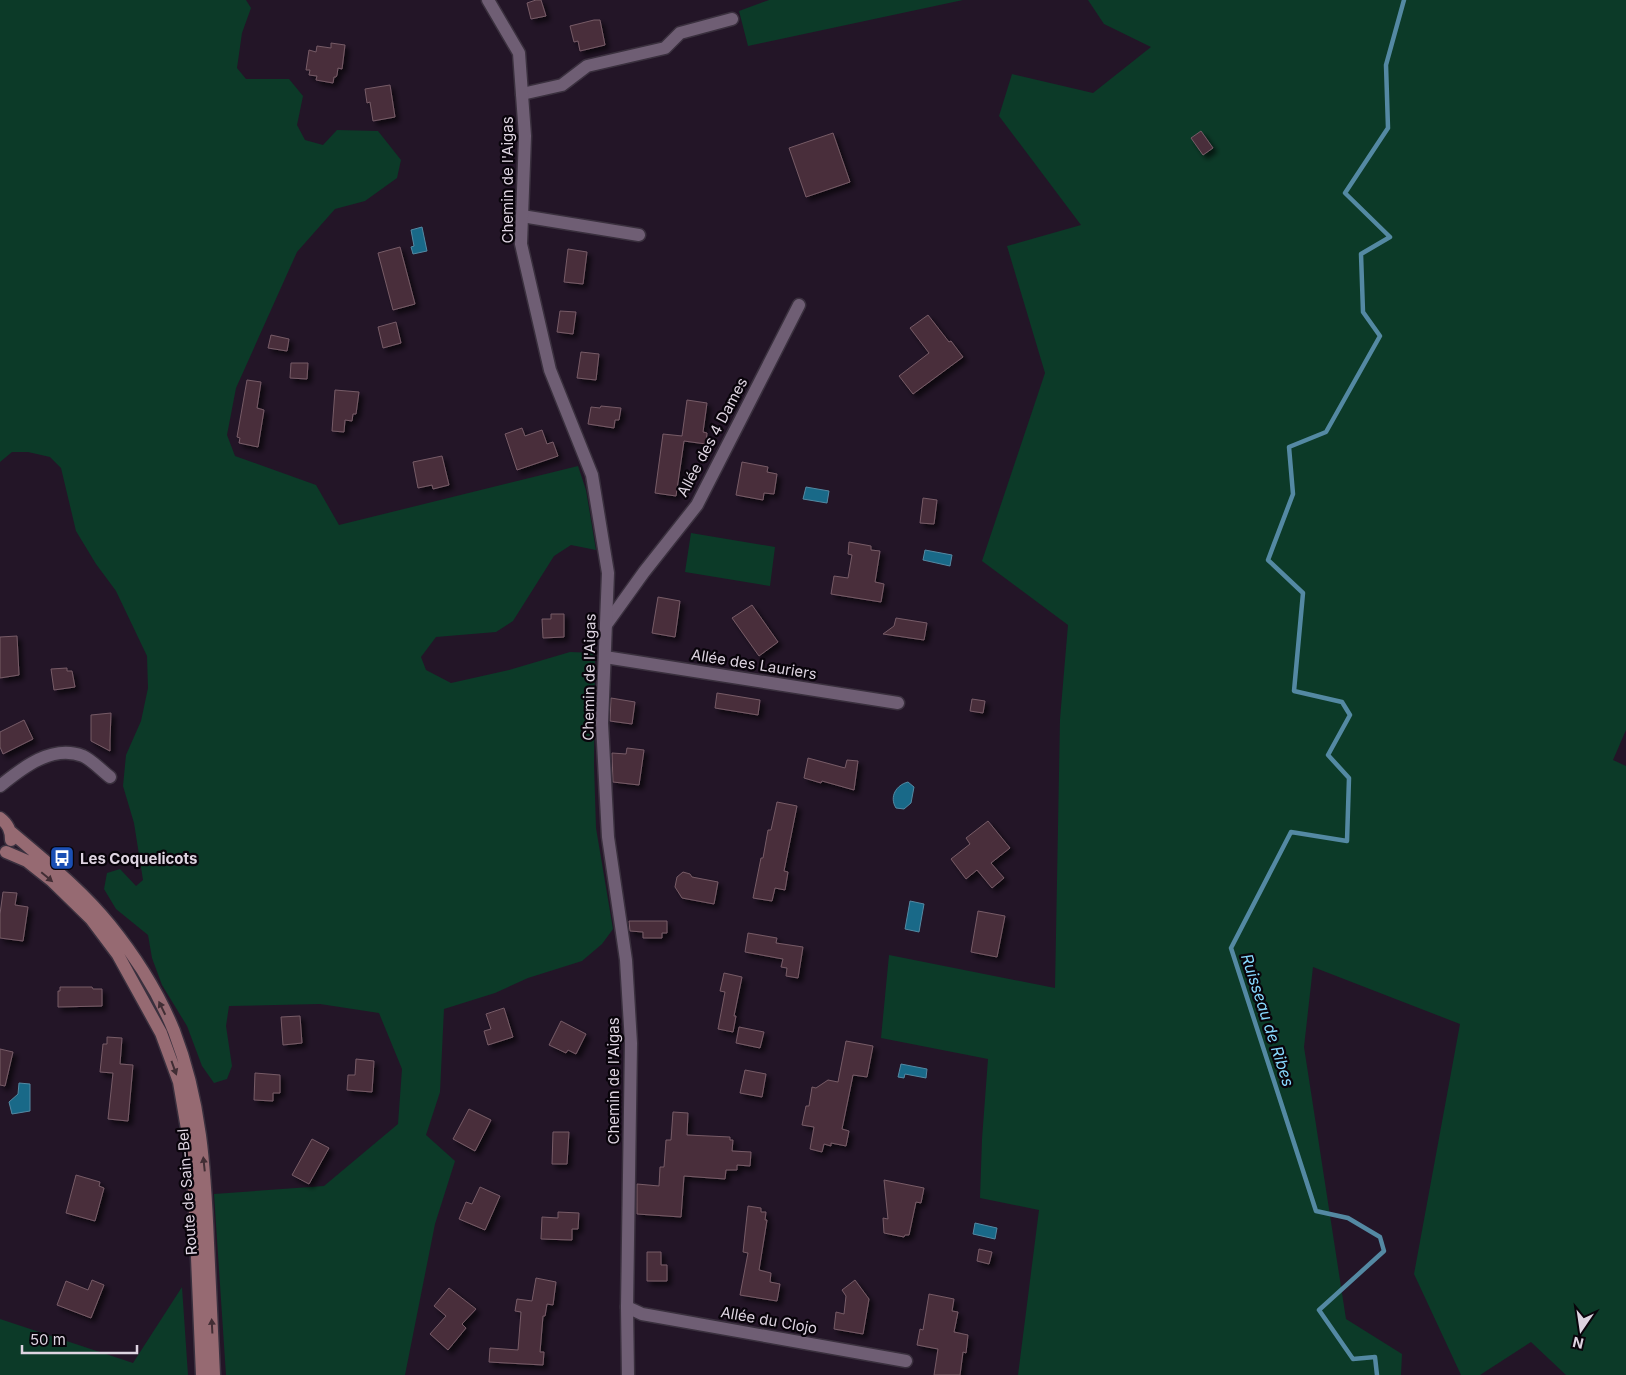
<svg xmlns="http://www.w3.org/2000/svg" width="1626" height="1375" font-family="Inter,sans-serif">
  <style>
    .green { fill: #0c3a28 }
    .water { fill: #196988; stroke: #5489a3 }
    .lines { fill: none; stroke-linecap: round; stroke-linejoin: round }
    .stream { stroke: #5489a3; stroke-width: 4.5 }
    .building { fill: #482f3a; stroke: #775b67; filter: url(#shadow) }
    .minor-casing { stroke: #3a303e; stroke-width: 15 }
    .tertiary-casing { stroke: #3a303e; stroke-width: 15 }
    .secondary-casing { stroke: #3a303e; stroke-width: 15 }
    .minor { stroke: #6f5e74; stroke-width: 12 }
    .tertiary { stroke: #6f5e74; stroke-width: 12 }
    .secondary { stroke: #966a72; stroke-width: 12 }
    .oneway { fill: #412d34 }
    .labels { text-anchor: middle; dominant-baseline: central; stroke-width: 4.5; stroke-linejoin: round; paint-order: stroke }
    .street-label { font-size: 15px; fill: #ded4e1; stroke: #09040b }
    .poi-label { font-size: 15px; font-weight: bold; fill: #ded4e1; stroke: #09040b; text-anchor: start }
    .water-label { font-size: 16px; font-style: italic; fill: #87d8fd; stroke: #09040b }
  </style>
  <defs>
    <filter id="shadow"><feDropShadow dx="4" dy="4" stdDeviation="2.5" flood-color="#0009"/></filter>
  </defs>
  <rect width="100%" height="100%" fill="#231527"/>
  <!-- green -->
  <path class="green" d="M 0,0 L 246,0 L 251,8 L 242,33 L 237,68 L 246,79 L 289,79 L 303,96 L 297,125 L 305,140 L 323,145 L 337,130 L 378,131 L 401,160 L 397,178 L 365,201 L 335,209 L 297,252 L 236,388 L 227,435 L 235,456 L 316,485 L 339,525 L 578,466 L 586,490 L 596,550 L 571,545 L 554,556 L 513,621 L 496,632 L 436,637 L 421,657 L 426,670 L 451,683 L 509,670 L 570,652 L 595,653 L 594,765 L 596,828 L 613,929 L 602,944 L 582,961 L 528,978 L 495,993 L 444,1009 L 440,1092 L 426,1135 L 455,1161 L 435,1224 L 405,1375 L 226,1375 L 214,1194 L 324,1186 L 398,1124 L 402,1069 L 379,1013 L 320,1004 L 229,1006 L 226,1026 L 232,1066 L 227,1079 L 214,1083 L 202,1066 L 187,1026 L 162,985 L 152,958 L 148,935 L 116,909 L 104,889 L 107,873 L 120,869 L 136,886 L 143,880 L 134,823 L 123,786 L 126,755 L 141,721 L 148,688 L 147,656 L 116,591 L 96,564 L 76,531 L 61,468 L 50,457 L 28,452 L 12,452 L 0,462 Z
    M 769,0 L 963,0 L 748,46 L 739,11 Z
    M 1088,0 L 1626,0 L 1626,730 L 1613,760 L 1626,766 L 1626,1375 L 1566,1375 L 1531,1342 L 1480,1375 L 1461,1375 L 1414,1274 L 1460,1024 L 1313,967 L 1304,1047 L 1346,1319 L 1402,1354 L 1401,1375 L 1018,1375 L 1039,1210 L 980,1198 L 982,1139 L 988,1059 L 881,1038 L 889,955 L 1055,988 L 1060,719 L 1068,625 L 982,561 L 1045,373 L 1007,246 L 1081,225 L 999,116 L 1012,74 L 1093,93 L 1151,47 L 1104,24 Z
    M 691,533 L 775,547 L 770,586 L 685,572 Z
    M 182,1287 L 188,1375 L 0,1375 L 0,1319 L 133,1363 Z"/>
  <!-- water -->
  <path class="water" d="M 422,227 L 427,251 L 413,254 L 411,247 L 414,246 L 411,230 Z
    M 806,487 L 829,491 L 827,503 L 803,499 Z
    M 925,550 L 952,555 L 950,566 L 923,560 Z
    M 908,782 L 914,787 L 911,803 L 904,809 L 896,808 C 889,797 896,785 908,782 Z
    M 910,901 L 924,904 L 919,932 L 905,929 Z
    M 901,1064 L 927,1069 L 926,1078 L 905,1074 L 904,1078 L 898,1077 Z
    M 19,1083 L 30,1084 L 30,1111 L 12,1114 L 9,1102 L 18,1094 Z
    M 975,1223 L 997,1228 L 995,1239 L 973,1234 Z"/>
  <g class="lines">
    <!-- stream -->
    <path class="stream" d="M 1377,1375 L 1375,1357 L 1353,1359 L 1319,1310 L 1384,1251 L 1380,1237 L 1348,1218 L 1316,1211 L 1231,948 L 1291,832 L 1347,841 L 1349,778 L 1328,755 L 1350,715 L 1342,702 L 1294,691 L 1303,593 L 1268,560 L 1293,494 L 1289,447 L 1326,432 L 1380,336 L 1363,312 L 1361,254 L 1390,237 L 1345,193 L 1388,128 L 1386,65 L 1404,0"/>
  </g>
  <!-- building -->
  <path class="building" d="M 536,0 L 541,0 L 546,16 L 531,19 L 527,3 Z
    M 594,20 L 600,20 L 605,45 L 580,51 L 578,41 L 574,42 L 570,26 Z
    M 331,43 L 345,45 L 342,69 L 338,68 L 337,75 L 336,77 L 334,77 L 333,83 L 316,80 L 317,76 L 309,75 L 310,70 L 306,70 L 309,50 L 316,52 L 317,46 L 331,48 Z
    M 390,85 L 395,117 L 373,121 L 370,102 L 367,103 L 365,89 Z
    M 1201,131 L 1213,148 L 1203,155 L 1191,138 Z
    M 833,133 L 850,182 L 806,197 L 789,148 Z
    M 400,247 L 415,304 L 393,310 L 378,253 Z
    M 568,249 L 587,252 L 583,284 L 564,282 Z
    M 560,311 L 576,312 L 573,334 L 557,332 Z
    M 928,315 L 949,342 L 951,341 L 963,357 L 913,394 L 899,376 L 929,353 L 910,328 Z
    M 396,322 L 401,343 L 383,348 L 378,327 Z
    M 271,335 L 289,339 L 287,351 L 268,348 Z
    M 581,352 L 599,354 L 596,380 L 577,378 Z
    M 291,363 L 308,363 L 307,379 L 290,378 Z
    M 247,380 L 261,382 L 257,408 L 264,410 L 258,447 L 239,443 L 240,438 L 237,437 Z
    M 335,390 L 359,392 L 356,414 L 353,414 L 352,421 L 345,420 L 344,432 L 332,431 Z
    M 687,400 L 707,403 L 703,432 L 707,433 L 706,444 L 684,441 L 676,496 L 655,493 L 663,434 L 682,436 Z
    M 601,406 L 621,408 L 619,420 L 615,420 L 614,428 L 588,424 L 591,407 L 600,408 Z
    M 522,428 L 525,436 L 542,430 L 547,444 L 553,442 L 558,456 L 517,470 L 505,434 Z
    M 442,456 L 449,485 L 433,489 L 432,485 L 418,488 L 413,462 Z
    M 742,462 L 768,467 L 767,472 L 777,474 L 774,494 L 764,493 L 763,500 L 736,495 Z
    M 923,498 L 937,500 L 934,524 L 920,523 Z
    M 849,542 L 871,546 L 871,550 L 880,551 L 875,582 L 884,584 L 881,602 L 831,594 L 834,576 L 848,578 L 852,555 L 848,554 Z
    M 658,597 L 680,601 L 675,637 L 652,633 Z
    M 752,605 L 778,642 L 759,656 L 732,618 Z
    M 551,614 L 564,614 L 564,637 L 543,638 L 542,619 L 551,619 Z
    M 896,618 L 927,623 L 924,640 L 883,634 L 894,626 Z
    M 17,636 L 19,675 L 0,678 L 0,637 Z
    M 67,668 L 67,671 L 72,671 L 75,687 L 54,690 L 51,669 Z
    M 717,693 L 760,700 L 758,715 L 715,708 Z
    M 611,698 L 635,702 L 632,724 L 610,721 Z
    M 972,699 L 985,701 L 983,713 L 970,711 Z
    M 111,713 L 110,740 L 110,751 L 91,741 L 91,715 Z
    M 24,720 L 33,739 L 3,754 L 0,747 L 0,732 Z
    M 627,748 L 644,750 L 639,785 L 613,782 L 612,753 L 626,754 Z
    M 808,758 L 845,768 L 847,760 L 858,761 L 854,790 L 822,781 L 821,783 L 804,778 Z
    M 777,802 L 797,806 L 784,871 L 788,872 L 785,890 L 775,888 L 772,901 L 753,898 L 761,858 L 763,858 L 768,830 L 771,830 Z
    M 988,821 L 1010,848 L 991,863 L 1004,878 L 992,888 L 977,870 L 966,879 L 951,859 L 970,844 L 966,838 Z
    M 683,872 L 690,874 L 692,877 L 718,882 L 714,904 L 682,898 L 675,887 L 677,877 Z
    M 3,892 L 17,893 L 15,905 L 28,907 L 23,941 L 0,938 L 0,914 Z
    M 978,911 L 1005,916 L 997,957 L 971,952 Z
    M 629,921 L 667,921 L 667,933 L 662,933 L 662,938 L 643,938 L 643,932 L 630,931 Z
    M 748,933 L 777,938 L 776,943 L 803,947 L 798,978 L 786,976 L 787,968 L 781,967 L 783,959 L 745,952 Z
    M 724,973 L 742,977 L 734,1016 L 736,1016 L 733,1032 L 718,1029 L 725,992 L 720,991 Z
    M 60,987 L 92,987 L 93,989 L 102,989 L 102,1006 L 58,1007 L 58,991 L 60,991 Z
    M 504,1008 L 513,1037 L 488,1045 L 484,1031 L 491,1029 L 486,1014 Z
    M 300,1016 L 302,1043 L 283,1045 L 281,1017 Z
    M 561,1021 L 586,1034 L 576,1054 L 568,1050 L 566,1053 L 549,1045 Z
    M 739,1027 L 764,1032 L 760,1048 L 736,1043 Z
    M 107,1037 L 122,1038 L 120,1064 L 133,1065 L 128,1121 L 108,1119 L 113,1073 L 100,1072 L 103,1044 L 107,1044 Z
    M 846,1041 L 873,1046 L 867,1077 L 853,1075 L 842,1129 L 849,1131 L 846,1146 L 831,1143 L 831,1146 L 824,1144 L 822,1152 L 810,1149 L 814,1127 L 802,1125 L 806,1106 L 809,1106 L 812,1087 L 816,1088 L 828,1080 L 838,1082 Z
    M 0,1049 L 13,1052 L 5,1086 L 0,1085 Z
    M 356,1059 L 374,1061 L 372,1092 L 347,1090 L 348,1075 L 355,1075 Z
    M 745,1070 L 766,1074 L 762,1097 L 740,1093 Z
    M 255,1073 L 280,1075 L 280,1093 L 273,1093 L 273,1101 L 254,1100 Z
    M 469,1109 L 491,1120 L 475,1151 L 453,1139 Z
    M 673,1112 L 688,1113 L 687,1135 L 730,1137 L 730,1140 L 733,1140 L 732,1151 L 751,1152 L 750,1166 L 737,1165 L 737,1170 L 726,1170 L 725,1179 L 684,1176 L 681,1217 L 637,1214 L 637,1184 L 659,1186 L 660,1167 L 664,1167 L 666,1140 L 671,1140 Z
    M 553,1132 L 569,1132 L 567,1164 L 552,1164 Z
    M 312,1139 L 329,1148 L 309,1184 L 292,1175 Z
    M 76,1175 L 100,1182 L 99,1186 L 104,1188 L 95,1221 L 66,1213 Z
    M 884,1180 L 924,1188 L 921,1203 L 916,1202 L 909,1235 L 905,1235 L 904,1237 L 884,1233 L 883,1218 L 888,1219 Z
    M 480,1187 L 500,1196 L 485,1230 L 459,1219 L 466,1202 L 472,1204 Z
    M 748,1206 L 761,1208 L 761,1212 L 766,1212 L 765,1220 L 767,1220 L 759,1270 L 771,1273 L 770,1282 L 780,1284 L 777,1301 L 740,1295 L 748,1253 L 743,1252 Z
    M 558,1212 L 579,1213 L 578,1229 L 572,1229 L 572,1240 L 541,1239 L 542,1217 L 558,1218 Z
    M 979,1249 L 992,1252 L 989,1264 L 977,1261 Z
    M 647,1252 L 661,1252 L 661,1265 L 667,1265 L 667,1281 L 647,1281 Z
    M 536,1278 L 556,1282 L 553,1305 L 547,1304 L 545,1316 L 543,1316 L 540,1352 L 544,1352 L 543,1365 L 489,1362 L 490,1348 L 518,1350 L 521,1312 L 515,1311 L 517,1299 L 532,1301 Z
    M 92,1280 L 104,1285 L 91,1318 L 57,1305 L 66,1281 L 88,1290 Z
    M 855,1280 L 869,1299 L 863,1334 L 834,1329 L 836,1312 L 844,1314 L 846,1296 L 842,1290 Z
    M 449,1288 L 476,1309 L 462,1324 L 466,1328 L 448,1350 L 430,1334 L 446,1316 L 434,1306 Z
    M 929,1294 L 954,1299 L 952,1311 L 958,1312 L 954,1332 L 968,1335 L 966,1353 L 963,1352 L 960,1375 L 934,1375 L 938,1349 L 917,1345 L 920,1329 L 923,1330 Z"/>
  <g class="lines">
    <defs>
      <path id="minor" d="M 522,94 L 562,85 L 587,66 L 665,48 L 680,33 L 732,19
        M 522,216 L 639,235
        M 606,625 L 644,572 L 697,505 L 799,305
        M 605,657 L 898,703
        M 0,786 C 22,768 52,744 83,756 C 92,760 102,771 110,777
        M 627,1307 L 642,1314 L 906,1361"/>
      <path id="tertiary" d="M 488,0 L 519,53 L 525,136 L 521,244 L 550,370 L 592,475 L 608,573 L 602,723 L 608,837 L 626,960 L 631,1043 L 627,1307 L 628,1375"/>
      <path id="secondary" d="M 0,818 C 8,824 11,830 11,840
        M 11,832 C 45,861 81,889 110,925 C 135,956 159,994 174,1031 C 201,1101 205,1169 208,1243 C 210,1287 212,1331 214,1375
        M 6,852 L 27,861 L 51,880 L 91,919 L 118,955 L 161,1033 L 179,1082 L 193,1164 L 202,1375"/>
    </defs>
    <!-- minor casing -->
    <use href="#minor" class="minor-casing"/>
    <!-- tertiary casing -->
    <use href="#tertiary" class="tertiary-casing"/>
    <!-- secondary casing -->
    <use href="#secondary" class="secondary-casing"/>
    <!-- minor -->
    <use href="#minor" class="minor"/>
    <!-- tertiary -->
    <use href="#tertiary" class="tertiary"/>
    <!-- secondary -->
    <use href="#secondary" class="secondary"/>
  </g>
  <!-- one-way arrows -->
  <defs><path id="oneway-solid" d="M-6-.8H1V-3.2L6.5 0L1 3.2V.8H-6Z" transform="scale(1.25)"/></defs>
  <g class="oneway">
    <use href="#oneway-solid" transform="translate(47 877) rotate(40)"/>
    <use href="#oneway-solid" transform="translate(162 1008) rotate(-116)"/>
    <use href="#oneway-solid" transform="translate(174 1068) rotate(70)"/>
    <use href="#oneway-solid" transform="translate(204 1164) rotate(-96)"/>
    <use href="#oneway-solid" transform="translate(212 1326) rotate(-93)"/>
  </g>
  <!-- icons -->
  <defs>
    <symbol id="bus-square" viewBox="-11 -11 22 22"><rect x="-9" y="-9" width="18" height="18" rx="4" fill="#1a4fb4" stroke="#09040b"/><path d="M-5-6H5V4H4V6H2V4H-2V6H-4V4H-5ZM-3.5-4V0h7V-4ZM-3.5 1.2v1.5H-2V1.2ZM2 1.2v1.5H3.5V1.2Z" fill="#fff"/></symbol>
  </defs>
  <g fill-rule="evenodd">
    <use href="#bus-square" x="48" y="844" width="28" height="28"/>
  </g>
  <g class="labels">
    <!-- street labels -->
    <g class="street-label">
      <text transform="translate(507 180) rotate(-90)">Chemin de l'Aigas</text>
      <text transform="translate(712 437) rotate(-62)">Allée des 4 Dames</text>
      <text transform="translate(754 664) rotate(9)">Allée des Lauriers</text>
      <text transform="translate(589 677) rotate(-89)">Chemin de l'Aigas</text>
      <text transform="translate(613 1081) rotate(-90)">Chemin de l'Aigas</text>
      <text transform="translate(187 1192) rotate(-94)">Route de Sain-Bel</text>
      <text transform="translate(769 1320) rotate(10)">Allée du Clojo</text>
    </g>
    <!-- poi labels -->
    <g class="poi-label">
      <text x="80" y="858">Les Coquelicots</text>
    </g>
    <!-- water labels -->
    <g class="water-label">
      <text transform="translate(1268 1020) rotate(72)">Ruisseau de Ribes</text>
    </g>
  </g>
  <!-- north arrow -->
  <g transform="translate(1581 1330) rotate(193)" stroke="#09040b" stroke-width="4" paint-order="stroke">
  <path d="M0-4L9 19L0 12L-9 19Z" fill="#ded4e1"/>
  <text y="-8" font-size="14" font-weight="bold" text-anchor="middle" fill="#ded4e1">N</text>
  </g>
  <!-- scale -->
  <path d="M22 1345v8h115v-8" fill="none" stroke="#ded4e1" stroke-width="2.5"/>
  <text x="30" y="1345" font-size="15" fill="#ded4e1" stroke="#09040b" stroke-width="4" paint-order="stroke">50 m</text>
</svg>
